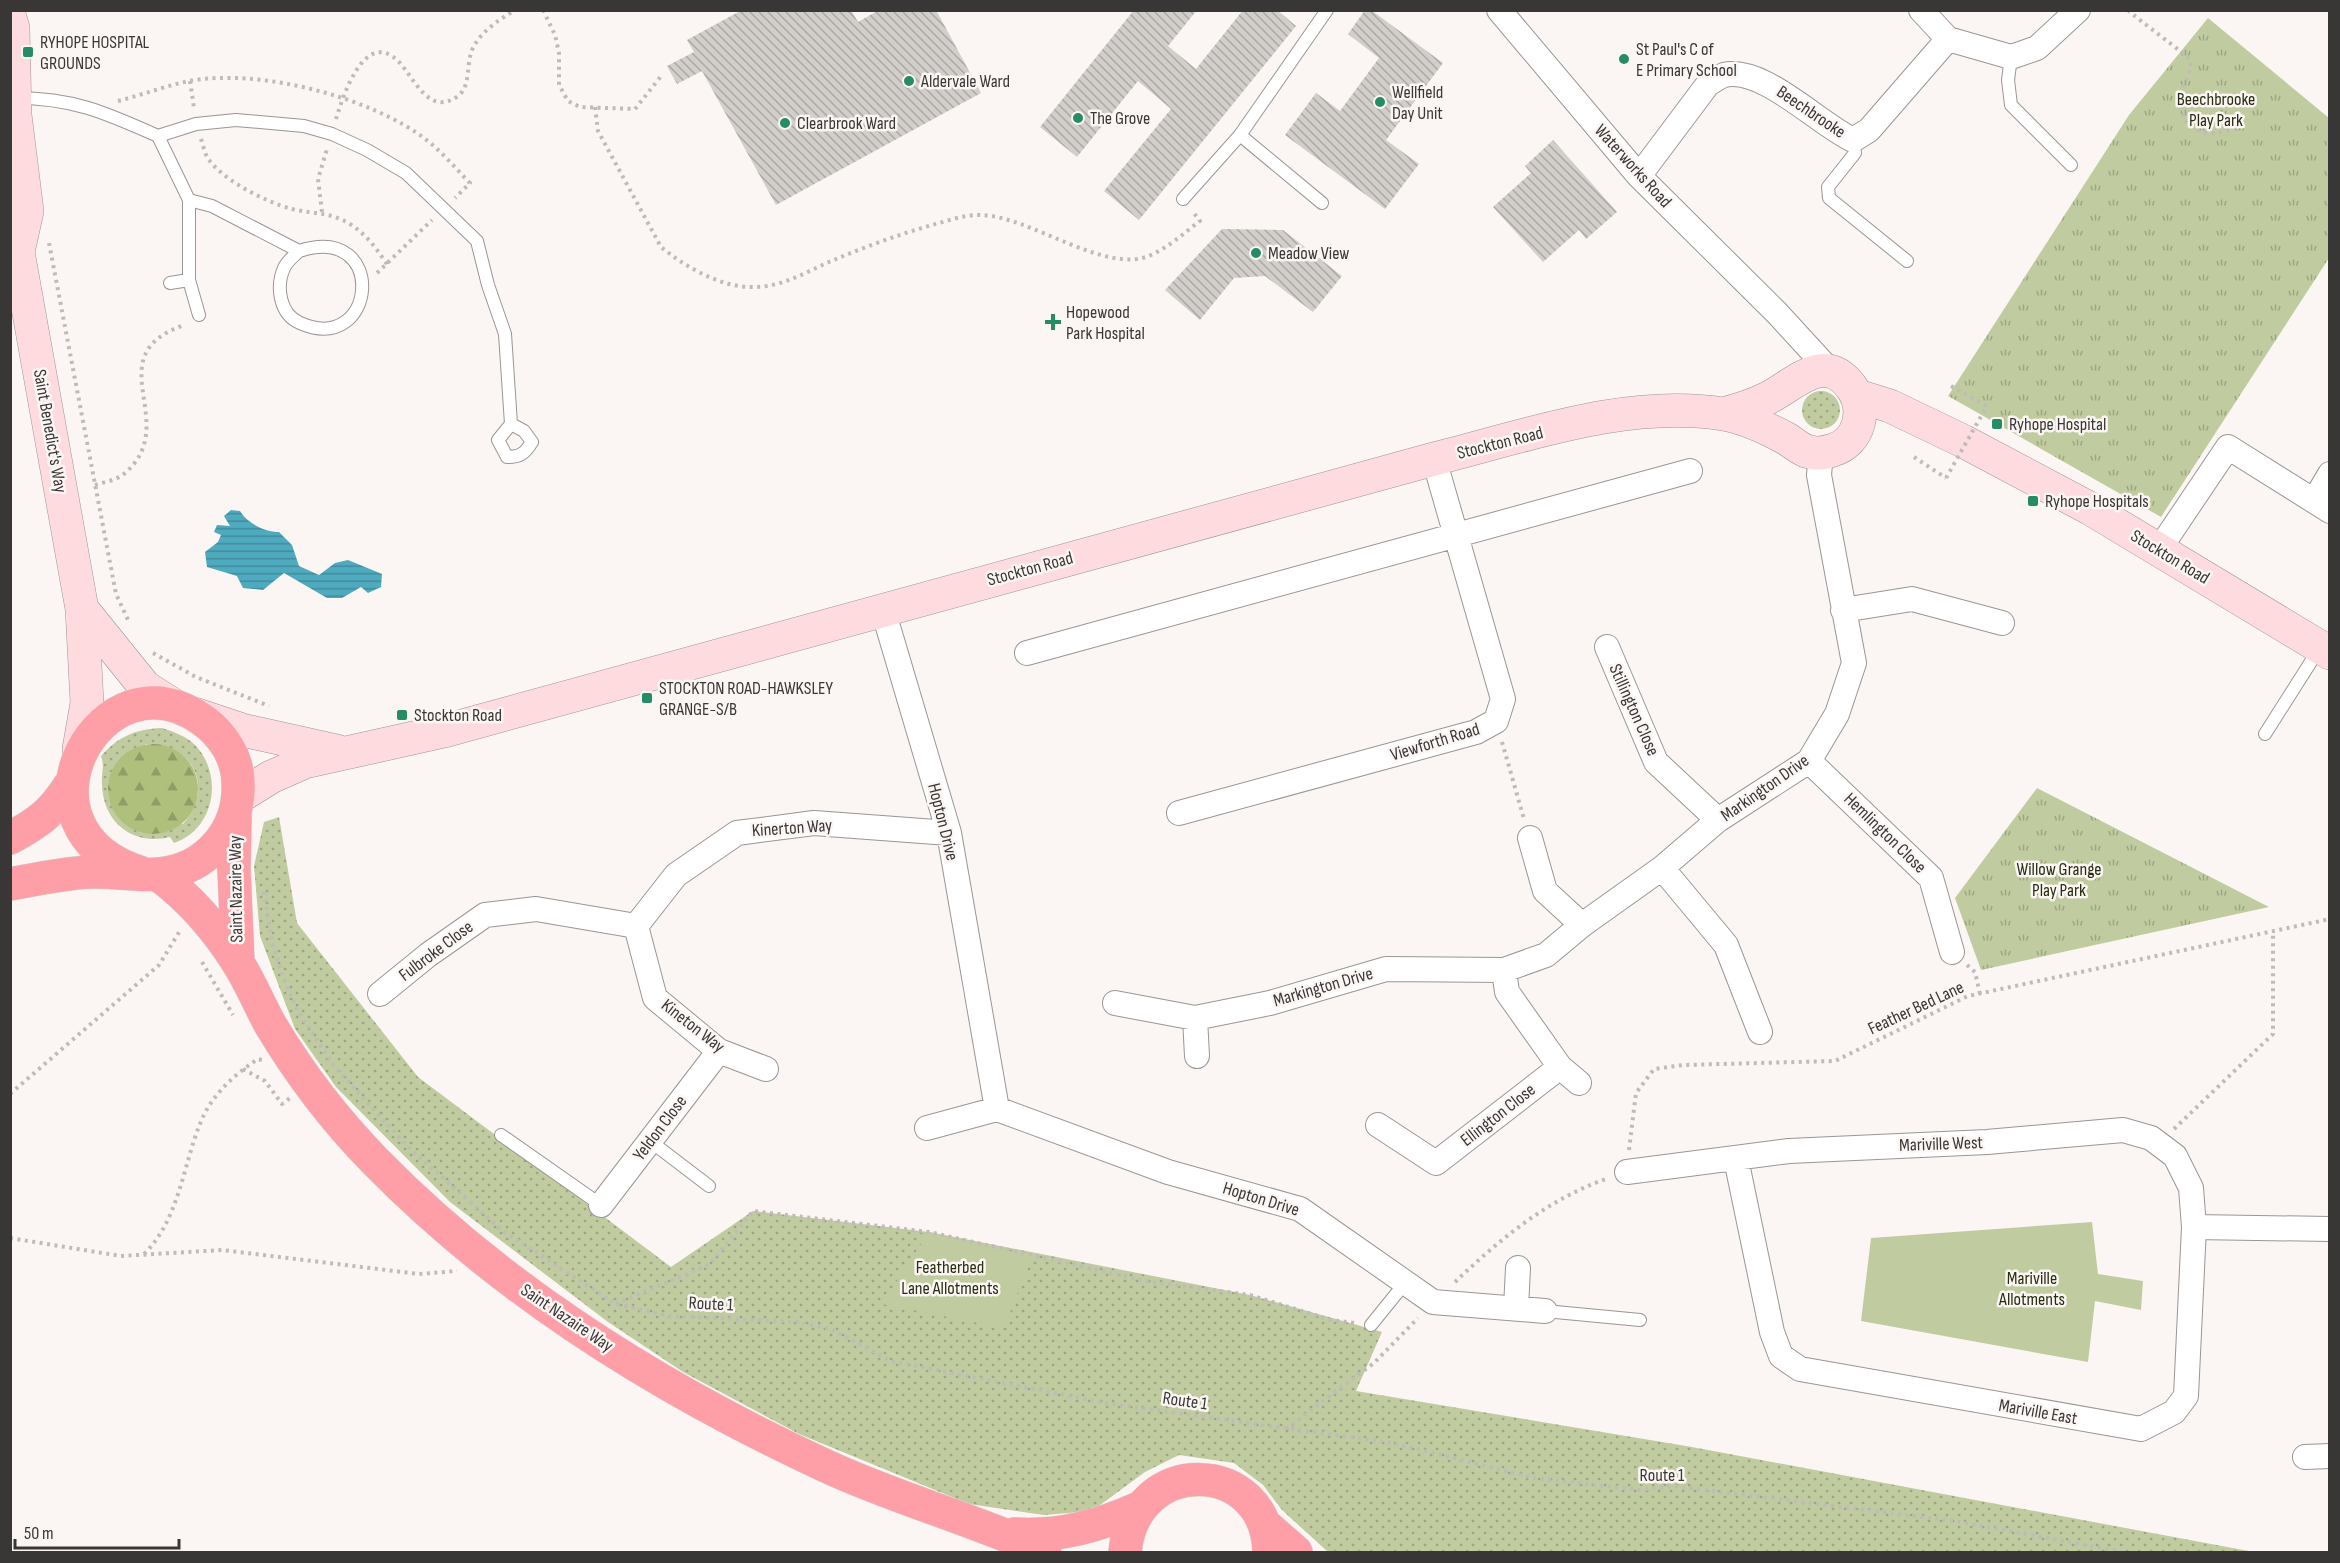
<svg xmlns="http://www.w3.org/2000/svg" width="2340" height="1563" font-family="'Sofia Sans Condensed',sans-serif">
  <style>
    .grass { fill: url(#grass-dots); fill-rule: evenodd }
    .forest { fill: url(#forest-firs) }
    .park { fill: url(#park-tufts) }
    .garden { fill: #c0cca0 }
    .water { fill: url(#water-rules) }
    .building { fill: url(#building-back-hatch) }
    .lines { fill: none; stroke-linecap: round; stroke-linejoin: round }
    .service-casing { stroke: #9a9693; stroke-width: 14 }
    .minor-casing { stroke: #9a9693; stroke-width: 26 }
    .secondary-casing { stroke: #9a9693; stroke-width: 34 }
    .trunk-casing { stroke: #d3d3d3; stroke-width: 34 }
    .path { stroke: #bfbbb9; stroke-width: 4; stroke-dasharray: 3 4.5; stroke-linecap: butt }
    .service { stroke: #fff; stroke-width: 12 }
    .minor { stroke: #fff; stroke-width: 24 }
    .secondary { stroke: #fedbde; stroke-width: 33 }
    .trunk { stroke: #fe9fa7; stroke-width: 33 }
    .path-bridge { stroke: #bfbbb9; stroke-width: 4; stroke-dasharray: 3 4.5; stroke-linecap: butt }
    .poi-dot { fill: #268b67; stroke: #fbf6f3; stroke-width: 2 }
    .labels { text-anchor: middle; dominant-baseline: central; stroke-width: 5; stroke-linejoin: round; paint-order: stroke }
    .poi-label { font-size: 18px; fill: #393736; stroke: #fbf6f3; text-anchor: start }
    .park-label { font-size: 18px; fill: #272d10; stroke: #fbf6f3 }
    .street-label { font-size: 18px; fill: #393736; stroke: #fbf6f3 }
  </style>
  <defs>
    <pattern id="grass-dots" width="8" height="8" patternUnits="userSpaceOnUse" patternTransform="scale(1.5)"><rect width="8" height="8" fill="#c0cca0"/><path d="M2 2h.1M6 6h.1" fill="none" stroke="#9da683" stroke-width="1.8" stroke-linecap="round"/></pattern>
    <pattern id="forest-firs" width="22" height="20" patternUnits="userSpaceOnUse" patternTransform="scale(1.5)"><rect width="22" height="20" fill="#afc07c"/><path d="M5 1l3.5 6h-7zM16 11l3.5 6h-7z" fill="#8f9d66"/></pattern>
    <pattern id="park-tufts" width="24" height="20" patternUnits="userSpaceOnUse" patternTransform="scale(1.5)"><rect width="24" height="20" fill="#c0cca0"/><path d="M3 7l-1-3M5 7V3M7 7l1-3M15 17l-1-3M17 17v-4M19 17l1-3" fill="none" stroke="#9da683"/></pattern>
    <pattern id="water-rules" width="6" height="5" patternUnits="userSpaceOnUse" patternTransform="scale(1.5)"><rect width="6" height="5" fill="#4eaabe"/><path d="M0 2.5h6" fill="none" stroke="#428b9b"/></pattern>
    <pattern id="building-back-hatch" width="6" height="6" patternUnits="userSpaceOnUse" patternTransform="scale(1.5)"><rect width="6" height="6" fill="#d2ceca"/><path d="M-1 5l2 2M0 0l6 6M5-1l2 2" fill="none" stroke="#aba8a5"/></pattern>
  </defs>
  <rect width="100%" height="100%" fill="#fbf6f3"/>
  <!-- grass -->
  <path class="grass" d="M1802 410a19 19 0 1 1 38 0a19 19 0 1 1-38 0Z
    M 162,728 C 174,732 186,736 195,745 C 224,775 215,829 174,843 L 170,837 C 133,846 103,823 102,784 C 101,773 105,767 101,756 C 119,736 136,729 162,728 ZM 147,744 C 195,745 214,788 183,824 L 109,800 C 107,771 119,752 147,744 Z
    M 279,817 L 297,923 L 418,1077 L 671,1267 L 753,1211 L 929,1232 L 1250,1295 L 1382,1332 L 1356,1391 L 1692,1447 L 2254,1552 L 1328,1552 L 1282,1510 L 1263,1485 L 1234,1463 L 1179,1455 L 1145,1472 L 1092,1511 L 1044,1515 L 969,1504 L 799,1434 L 683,1372 L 608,1322 L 450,1202 L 336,1087 L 295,1029 L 260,936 L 254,866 L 264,822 Z"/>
  <!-- forest -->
  <path class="forest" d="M108 789a45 45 0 1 1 90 0a45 45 0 1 1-90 0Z"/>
  <!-- park -->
  <path class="park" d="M 2208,18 L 2329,118 L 2329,258 L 2161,517 L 1948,396 L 2129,115 Z
    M 2037,788 L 2269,907 L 1981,970 L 1955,898 Z"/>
  <!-- garden -->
  <path class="garden" d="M 2092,1222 L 2098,1274 L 2143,1281 L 2141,1310 L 2095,1301 L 2088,1362 L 1861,1321 L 1871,1238 Z
    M 929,1232 L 1032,1256 L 1004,1328 L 882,1304 Z"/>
  <!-- water -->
  <path class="water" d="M 231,510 L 240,511 C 247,523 265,532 279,532 L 292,545 L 299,566 L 319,575 L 335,563 L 348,560 L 382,574 L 381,587 L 368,593 L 361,587 L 342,598 L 327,598 L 284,573 L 263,590 L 243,588 L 237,576 L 207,567 L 205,552 L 218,542 L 221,535 L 214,532 L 217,525 L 230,526 L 224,516 Z"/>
  <!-- building -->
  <path class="building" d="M 742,10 L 851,10 L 858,22 L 879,10 L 936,10 L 981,93 L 776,205 L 702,71 L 677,84 L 667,66 L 694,52 L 687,40 Z
    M 1134,10 L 1197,10 L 1168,46 L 1196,69 L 1243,10 L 1277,10 L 1296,26 L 1139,220 L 1104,191 L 1171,109 L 1138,81 L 1077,157 L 1040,127 Z
    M 1365,10 L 1371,10 L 1443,63 L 1386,140 L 1419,164 L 1385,209 L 1285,135 L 1316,93 L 1340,111 L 1379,58 L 1348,34 Z
    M 1553,140 L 1617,212 L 1586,239 L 1579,230 L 1543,262 L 1493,207 L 1531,173 L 1525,166 Z
    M 1222,229 L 1283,230 L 1342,276 L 1313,312 L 1265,276 L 1234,278 L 1200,320 L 1165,290 Z"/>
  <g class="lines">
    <defs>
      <path id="service" d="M 2011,57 L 2008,80 L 2011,105 L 2071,165
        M 16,98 C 74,98 106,113 158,136 L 189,200 L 189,280 L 199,315
        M 1240,135 L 1322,203
        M 158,136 L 196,124 L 236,120 L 304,126 L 332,134 L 367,150 L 406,173 L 477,241 L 488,285 L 505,334 L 511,424 L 524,431 L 532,442 C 525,453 521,457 507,457 L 498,440 L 511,424
        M 1853,140 L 1855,153 L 1828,187 L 1829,198 L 1907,261
        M 1183,199 L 1240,135 L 1327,10
        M 189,200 L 212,206 L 299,251 C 389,222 377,357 300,323 C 279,314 276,286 284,268 C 287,261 294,256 299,251
        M 170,283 L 189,280
        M 2265,734 L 2319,649
        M 501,1135 L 601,1205
        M 650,1141 L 709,1186
        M 1545,1311 L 1640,1320
        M 1371,1325 L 1405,1283"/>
      <path id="minor" d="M 1499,10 L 1639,176 L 1777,313 L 1832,373
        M 1921,10 L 1948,39
        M 1639,176 L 1708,84 C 1713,81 1719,77 1724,75 C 1763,66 1817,123 1853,140 L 1869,130 L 1948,39 L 2011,57 L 2037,48 L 2078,10
        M 2314,501 L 2330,474
        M 2158,551 L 2228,447 L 2330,511
        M 883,610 L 949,833 L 997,1109 L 1168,1172 L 1300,1209 L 1433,1302 L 1545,1311
        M 1843,610 L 1912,599 L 2002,623
        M 1607,647 L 1656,762 L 1718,820
        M 1027,653 L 1690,471
        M 1809,761 L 1931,878 L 1952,952
        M 1179,813 L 1476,732 L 1496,721 L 1503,699 L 1434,459
        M 1530,838 L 1545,891 L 1582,925
        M 1662,868 L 1726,945 L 1760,1032
        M 636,926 L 676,875 L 737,833 L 814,823 L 949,833
        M 636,926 L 655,998 L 719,1051 L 766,1069
        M 380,994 L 428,955 L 485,915 L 536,909 L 636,926
        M 1115,1003 L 1195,1018 L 1270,1003 L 1386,969 L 1504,970 L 1546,955 L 1582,925 L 1662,868 L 1718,820 L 1809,761 L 1837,714 L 1854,663 L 1819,475 L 1821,453
        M 1195,1018 L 1197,1056
        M 1560,1067 L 1579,1083
        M 1378,1125 L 1436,1163 L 1560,1067 L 1507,992 L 1504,970
        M 927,1128 L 997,1109
        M 1736,1159 L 1772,1332 L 1781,1356 L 1800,1369 L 2141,1429 L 2174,1412 L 2186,1396 L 2194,1227 L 2330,1229
        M 1627,1172 L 1789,1151 L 1987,1142 L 2123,1130 L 2151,1138 L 2175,1156 L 2191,1188 L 2194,1227
        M 601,1205 L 719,1051
        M 1516,1308 L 1518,1268
        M 2305,1457 L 2330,1456"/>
      <path id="secondary" d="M 10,18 L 13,28 L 15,115 L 27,211 L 18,252 L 82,609 L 87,703 L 79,749
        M 1858,396 L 1890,406 L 1963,441 L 2091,509 L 2330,653
        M 82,609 L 145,687 L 173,705
        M 194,714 L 242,730 L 337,751
        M 239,797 L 271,777 L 305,762 L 444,731 L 1434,459 C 1526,436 1627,399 1723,414 C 1746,418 1767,428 1787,439 C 1793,443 1799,448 1806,451 C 1815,454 1825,453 1833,450 C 1860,442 1867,409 1852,388 C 1824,349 1794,386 1766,399 C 1752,406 1738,410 1723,414"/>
      <path id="trunk" d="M 235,816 L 234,869 L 238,963
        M 10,838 C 38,823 52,813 69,786
        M 157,874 C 190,898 216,928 238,963 C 250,982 259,1004 270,1024 C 299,1073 335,1120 375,1161 C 501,1290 662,1390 826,1466 C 897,1499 973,1519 1045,1552
        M 10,884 C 37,879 64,873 91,872 C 114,871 137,876 159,874 C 208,869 241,829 238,781 C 237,757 223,735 204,721 C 102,645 0,829 142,873
        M 1264,1524 L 1296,1552
        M 1014,1534 C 1060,1537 1098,1526 1139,1508
        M 1125,1552 C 1134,1454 1267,1457 1269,1552"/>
    </defs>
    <!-- service casing -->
    <use href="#service" class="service-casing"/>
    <!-- minor casing -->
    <use href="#minor" class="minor-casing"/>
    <!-- secondary casing -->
    <use href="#secondary" class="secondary-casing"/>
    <!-- trunk casing -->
    <use href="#trunk" class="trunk-casing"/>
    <!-- path -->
    <path class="path" d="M 543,10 L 555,35 L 559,53 L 559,85 L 568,101 L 580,107 L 635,109 L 662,75
      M 2128,10 C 2137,19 2187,55 2189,59 C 2195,73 2180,84 2180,98 C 2180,134 2211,140 2238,126
      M 190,81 L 194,108
      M 118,101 C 142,95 165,86 189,81 C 259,68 372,97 428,141 C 443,153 456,169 470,183 L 455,198
      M 595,107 L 598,131 L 661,247 C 684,266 720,287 751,287 C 780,288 804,273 829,262 C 862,248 897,235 932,225 C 948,221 965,214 981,215 C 1030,216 1107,276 1151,255 C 1169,247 1184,233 1200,221 L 1193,212
      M 336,119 C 343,96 365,27 399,62 C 415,79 429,117 458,96 C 472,86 465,61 474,46 C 483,30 499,20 515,10
      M 201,139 C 203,145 205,155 209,160 C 226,182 266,202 292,209 C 312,214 331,212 350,224 C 366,234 376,248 387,264
      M 322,212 L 318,179 L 327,149
      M 49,243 L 116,594 L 129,622
      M 377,273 L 432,220
      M 1951,386 L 1987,406
      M 1914,457 L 1946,478
      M 95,485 C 104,482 118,480 125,473 C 183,423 95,356 184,325
      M 153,653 L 196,677 L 269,706
      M 1502,742 L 1524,819
      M 264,892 L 272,943 L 283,976 L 297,1010 L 334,1066 L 407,1146 L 503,1231 L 616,1304 L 669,1316 L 800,1322 L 831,1329 L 891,1361 L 1105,1403 L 1393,1443 L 1534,1478 L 1640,1490 L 1673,1486 L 1955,1521 L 2123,1552
      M 202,962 L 233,1015
      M 1967,965 L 1975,972 L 1980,994
      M 243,1069 L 265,1081 L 282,1104 L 290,1098
      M 10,1094 L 159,965 L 181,929
      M 2174,1129 L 2273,1034 L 2273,932
      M 1629,1150 L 1636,1093 L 1654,1069 L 1683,1065 L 1835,1061 L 1968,996 L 2330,919
      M 10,1238 L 121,1256 L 222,1250 L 419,1274 L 457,1271
      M 144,1254 C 180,1219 183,1163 202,1119 C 213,1094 235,1074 258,1059 L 262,1060
      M 1455,1282 C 1499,1240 1548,1199 1606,1179
      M 616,1304 L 710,1264 L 753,1211 L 929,1232 L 1151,1282 L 1250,1295 L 1331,1320 L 1355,1323
      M 1286,1429 L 1374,1363 L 1418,1318"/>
    <!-- service -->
    <use href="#service" class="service"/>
    <!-- minor -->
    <use href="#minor" class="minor"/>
    <!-- secondary -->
    <use href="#secondary" class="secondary"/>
    <!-- trunk -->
    <use href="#trunk" class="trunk"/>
    <!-- path-bridge -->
    <path class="path-bridge" d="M 1946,478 L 1987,406"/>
  </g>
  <!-- markers -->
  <g class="poi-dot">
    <rect x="22" y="46" width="12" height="12" rx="3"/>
    <circle cx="1624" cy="59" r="6"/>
    <circle cx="909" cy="81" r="6"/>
    <circle cx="1380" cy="102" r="6"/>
    <circle cx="1078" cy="118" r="6"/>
    <circle cx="785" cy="123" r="6"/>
    <circle cx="1256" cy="253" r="6"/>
    <path d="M1050 313h6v6h6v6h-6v6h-6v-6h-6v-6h6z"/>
    <rect x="1991" y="418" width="12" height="12" rx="3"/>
    <rect x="2027" y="495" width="12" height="12" rx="3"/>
    <rect x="641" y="692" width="12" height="12" rx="3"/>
    <rect x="396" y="709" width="12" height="12" rx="3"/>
  </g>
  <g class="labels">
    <!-- poi labels -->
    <g class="poi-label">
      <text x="40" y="42">RYHOPE HOSPITAL<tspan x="40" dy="21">GROUNDS</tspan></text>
      <text x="1636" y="49">St Paul's C of<tspan x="1636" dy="21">E Primary School</tspan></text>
      <text x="921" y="81">Aldervale Ward</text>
      <text x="1392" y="92">Wellfield<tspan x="1392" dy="21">Day Unit</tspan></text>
      <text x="1090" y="118">The Grove</text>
      <text x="797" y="123">Clearbrook Ward</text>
      <text x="1268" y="253">Meadow View</text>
      <text x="1066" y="312">Hopewood<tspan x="1066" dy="21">Park Hospital</tspan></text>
      <text x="2009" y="424">Ryhope Hospital</text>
      <text x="2045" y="501">Ryhope Hospitals</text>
      <text x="659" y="688">STOCKTON ROAD-HAWKSLEY<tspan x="659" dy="21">GRANGE-S/B</tspan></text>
      <text x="414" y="715">Stockton Road</text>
    </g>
    <!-- park labels -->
    <g class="park-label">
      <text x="2216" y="99">Beechbrooke<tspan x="2216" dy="21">Play Park</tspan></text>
      <text x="2059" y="869">Willow Grange<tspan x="2059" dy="21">Play Park</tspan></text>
      <text x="950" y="1267">Featherbed<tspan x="950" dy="21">Lane Allotments</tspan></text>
      <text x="2032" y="1278">Mariville<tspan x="2032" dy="21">Allotments</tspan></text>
    </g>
    <!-- street labels -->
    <g class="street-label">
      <text transform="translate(1811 112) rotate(34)">Beechbrooke</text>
      <text transform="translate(1633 166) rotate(48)">Waterworks Road</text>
      <text transform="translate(50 431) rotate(80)">Saint Benedict's Way</text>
      <text transform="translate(1500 443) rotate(-14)">Stockton Road</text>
      <text transform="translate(2170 557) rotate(31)">Stockton Road</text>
      <text transform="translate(1030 569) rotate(-15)">Stockton Road</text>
      <text transform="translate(1634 710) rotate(66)">Stillington Close</text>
      <text transform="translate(1435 742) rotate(-17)">Viewforth Road</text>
      <text transform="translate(1765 788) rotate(-35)">Markington Drive</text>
      <text transform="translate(943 822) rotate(76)">Hopton Drive</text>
      <text transform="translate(792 828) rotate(-4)">Kinerton Way</text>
      <text transform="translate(1885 833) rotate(44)">Hemlington Close</text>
      <text transform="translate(236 889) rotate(-91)">Saint Nazaire Way</text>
      <text transform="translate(436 951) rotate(-37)">Fulbroke Close</text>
      <text transform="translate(1323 987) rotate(-16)">Markington Drive</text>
      <text transform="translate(1916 1008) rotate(-25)">Feather Bed Lane</text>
      <text transform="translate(693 1026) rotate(38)">Kineton Way</text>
      <text transform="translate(1498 1115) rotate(-38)">Ellington Close</text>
      <text transform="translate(660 1128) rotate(-53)">Yeldon Close</text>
      <text transform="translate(1941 1144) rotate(-2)">Mariville West</text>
      <text transform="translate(1261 1199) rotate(17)">Hopton Drive</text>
      <text transform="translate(711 1304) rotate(3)">Route 1</text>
      <text transform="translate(567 1318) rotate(34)">Saint Nazaire Way</text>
      <text transform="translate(1185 1401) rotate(8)">Route 1</text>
      <text transform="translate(2038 1412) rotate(10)">Mariville East</text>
      <text x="1662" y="1475">Route 1</text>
    </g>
  </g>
  <!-- border -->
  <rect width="2340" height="1563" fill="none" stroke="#393736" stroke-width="24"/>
  <!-- scale -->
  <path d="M15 1539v9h164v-9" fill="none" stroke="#393736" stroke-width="3"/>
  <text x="24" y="1539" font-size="18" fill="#393736" stroke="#fbf6f3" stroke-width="4.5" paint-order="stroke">50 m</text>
</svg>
